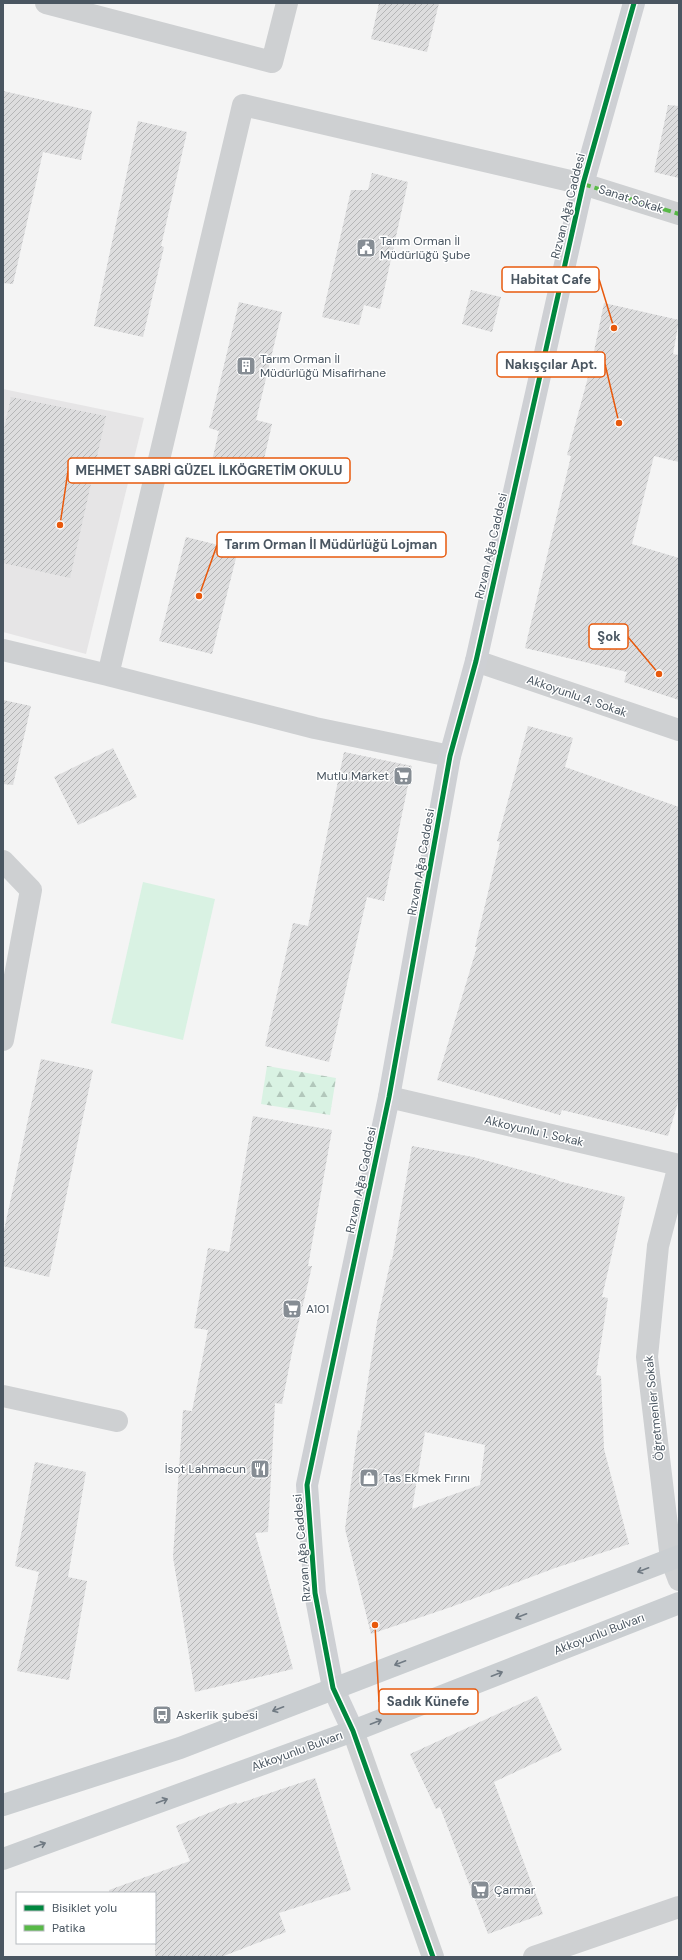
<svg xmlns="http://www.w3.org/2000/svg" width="682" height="1960" font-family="'DM Sans',sans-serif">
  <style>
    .education { fill: #e6e5e6 }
    .forest { fill: url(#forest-firs) }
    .pitch { fill: #d9f2e3 }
    .building { fill: url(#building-hatch); fill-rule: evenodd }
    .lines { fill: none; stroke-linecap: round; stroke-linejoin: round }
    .street { stroke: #ced0d2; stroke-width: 22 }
    .secondary { stroke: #ced0d4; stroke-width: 22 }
    .primary { stroke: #caced1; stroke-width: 22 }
    .quiet { stroke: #58b947; stroke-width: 4; stroke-dasharray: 8 4; stroke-linecap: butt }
    .cycleway-casing { stroke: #fff; stroke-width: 8 }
    .cycleway { stroke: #00873e; stroke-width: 5 }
    .oneway { stroke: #707a83 }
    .labels { text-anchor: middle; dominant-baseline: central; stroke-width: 3; stroke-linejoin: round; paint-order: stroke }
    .street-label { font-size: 12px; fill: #4a5661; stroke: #fff }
    .poi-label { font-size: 12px; fill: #4a5661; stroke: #fff; text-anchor: start }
    .leader { fill: none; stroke: #e8590c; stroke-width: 1.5 }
    .callout-dot { fill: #e8590c; stroke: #fff; stroke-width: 1.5 }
    .callout { fill: #fff; stroke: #e8590c; stroke-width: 1.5 }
    .callout-label { font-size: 13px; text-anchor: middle; font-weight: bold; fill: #4a5661 }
  </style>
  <defs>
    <pattern id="forest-firs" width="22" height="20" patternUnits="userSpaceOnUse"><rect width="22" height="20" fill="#d9f2e3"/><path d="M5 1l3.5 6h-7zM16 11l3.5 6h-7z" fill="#b2c7bb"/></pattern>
    <pattern id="building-hatch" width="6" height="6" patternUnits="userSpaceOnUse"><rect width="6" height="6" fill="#ddddde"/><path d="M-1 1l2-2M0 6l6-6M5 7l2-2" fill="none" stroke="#b5b6b7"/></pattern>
  </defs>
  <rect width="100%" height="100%" fill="#f4f4f4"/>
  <!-- education -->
  <path class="education" d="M 3,389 L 144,418 L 86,654 L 3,632 Z"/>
  <!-- forest -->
  <path class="forest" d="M 267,1066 L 336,1078 L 330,1115 L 261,1104 Z"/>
  <!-- pitch -->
  <path class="pitch" d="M 143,882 L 215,899 L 183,1040 L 111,1023 Z"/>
  <!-- building -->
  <path class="building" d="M 379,3 L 439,3 L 427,52 L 371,39 Z
    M 3,91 L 92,111 L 81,160 L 43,152 L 13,284 L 3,283 Z
    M 668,105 L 679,106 L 679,178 L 654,172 Z
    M 138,121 L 187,132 L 161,246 L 164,247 L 143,337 L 94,326 Z
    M 372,173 L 408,182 L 380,309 L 364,305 L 359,325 L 322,317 L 351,190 L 368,190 Z
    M 471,290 L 501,297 L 492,332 L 462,324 Z
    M 239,302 L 282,312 L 256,420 L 272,424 L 259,481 L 210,469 L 219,431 L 209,428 Z
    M 604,303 L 679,320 L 673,354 L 679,355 L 679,462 L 654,456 L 632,544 L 679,558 L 679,700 L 624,682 L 627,672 L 525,648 L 571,456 L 567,455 L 591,366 Z
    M 11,397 L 106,416 L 70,578 L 3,563 L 3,434 Z
    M 186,537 L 238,550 L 212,654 L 159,641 Z
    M 3,700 L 31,706 L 13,785 L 3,784 Z
    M 528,726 L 573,738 L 565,767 L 679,807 L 679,1099 L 668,1136 L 562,1110 L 560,1115 L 437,1080 L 477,947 L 475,947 L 500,842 L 497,841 Z
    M 113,748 L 137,797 L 78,825 L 54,777 Z
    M 344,752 L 412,766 L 384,901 L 367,897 L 329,1062 L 265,1046 L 293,923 L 308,926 Z
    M 41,1059 L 93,1070 L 49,1277 L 3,1266 L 3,1235 Z
    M 253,1116 L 332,1130 L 308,1266 L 312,1266 L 293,1347 L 282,1404 L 275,1403 L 268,1532 L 255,1533 L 293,1669 L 195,1692 L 173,1557 L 183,1410 L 192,1411 L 208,1330 L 194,1328 L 208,1248 L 229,1252 Z
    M 412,1146 L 473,1157 L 558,1180 L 558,1181 L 625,1197 L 602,1297 L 608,1298 L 596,1375 L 601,1376 L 604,1449 L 629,1544 L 555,1568 L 451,1607 L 371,1634 L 345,1529 L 358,1430 L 360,1431 L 377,1322 L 391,1259 L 392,1260 ZM 425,1432 L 485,1445 L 480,1485 L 412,1509 Z
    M 35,1462 L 86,1472 L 68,1577 L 87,1581 L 69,1680 L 17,1671 L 39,1572 L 15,1566 Z
    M 537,1696 L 562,1750 L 494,1782 L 543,1914 L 488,1934 L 440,1807 L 436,1809 L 410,1754 Z
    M 315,1778 L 351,1890 L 279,1913 L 286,1932 L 221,1957 L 155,1957 L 155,1893 L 109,1893 L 109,1890 L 190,1861 L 176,1826 L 236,1802 L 237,1804 Z"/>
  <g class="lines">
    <!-- street -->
    <path class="street" d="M 46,3 L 272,62 L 287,3
      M 3,650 L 108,675 L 243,105 L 583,184 L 679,214
      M 476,661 L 679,730
      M 108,675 L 315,728 L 450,756
      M 3,861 L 31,890 L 3,1040
      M 389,1097 L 679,1165
      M 679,1165 L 658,1246 L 647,1357 L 671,1559 L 679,1580
      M 3,1396 L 117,1421
      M 353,1731 L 433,1957
      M 534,1957 L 679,1907"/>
    <!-- secondary -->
    <path class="secondary" d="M 353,1731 L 333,1688 L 315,1593 L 307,1485 L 389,1097 L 450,756 L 476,661 L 583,184 L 634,3"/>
    <!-- primary -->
    <path class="primary" d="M 3,1805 L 180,1748 L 679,1556
      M 3,1859 L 353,1731 L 679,1603"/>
    <!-- quiet -->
    <path class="quiet" d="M 583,184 L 679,214"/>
    <defs>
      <path id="cycleway" d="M 433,1957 L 353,1731 L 333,1688 L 315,1593 L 307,1485 L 389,1097 L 450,756 L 476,661 L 583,184 L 634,3"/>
    </defs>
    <!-- cycleway casing -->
    <use href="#cycleway" class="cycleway-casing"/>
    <!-- cycleway -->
    <use href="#cycleway" class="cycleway"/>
  </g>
  <!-- one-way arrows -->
  <defs><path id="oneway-shaft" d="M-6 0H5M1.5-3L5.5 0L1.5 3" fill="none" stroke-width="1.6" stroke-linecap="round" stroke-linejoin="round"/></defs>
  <g class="oneway">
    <use href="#oneway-shaft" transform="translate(643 1570) rotate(159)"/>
    <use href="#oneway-shaft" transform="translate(521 1616) rotate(159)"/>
    <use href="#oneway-shaft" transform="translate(400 1663) rotate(159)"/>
    <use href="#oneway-shaft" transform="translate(497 1674) rotate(-21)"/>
    <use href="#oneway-shaft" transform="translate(278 1709) rotate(159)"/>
    <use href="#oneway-shaft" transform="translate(376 1722) rotate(-21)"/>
    <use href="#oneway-shaft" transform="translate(162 1801) rotate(-20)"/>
    <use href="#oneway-shaft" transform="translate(40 1845) rotate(-20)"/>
  </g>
  <!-- icons -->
  <defs>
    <symbol id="civic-square" viewBox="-11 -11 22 22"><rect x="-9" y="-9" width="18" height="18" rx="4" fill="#868d94" stroke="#fff"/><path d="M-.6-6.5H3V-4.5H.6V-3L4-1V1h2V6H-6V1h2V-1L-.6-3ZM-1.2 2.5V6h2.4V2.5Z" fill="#fff"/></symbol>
    <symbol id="building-square" viewBox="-11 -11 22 22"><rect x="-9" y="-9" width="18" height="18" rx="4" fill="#868d94" stroke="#fff"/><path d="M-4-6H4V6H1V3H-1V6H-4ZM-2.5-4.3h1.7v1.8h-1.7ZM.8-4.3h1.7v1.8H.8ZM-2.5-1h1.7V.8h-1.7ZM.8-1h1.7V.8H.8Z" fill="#fff"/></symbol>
    <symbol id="supermarket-square" viewBox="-11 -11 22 22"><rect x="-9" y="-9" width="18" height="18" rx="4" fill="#868d94" stroke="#fff"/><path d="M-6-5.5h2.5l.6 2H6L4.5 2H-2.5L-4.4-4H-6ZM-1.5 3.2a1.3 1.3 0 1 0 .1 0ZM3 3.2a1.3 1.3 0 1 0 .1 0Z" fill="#fff"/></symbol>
    <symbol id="restaurant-square" viewBox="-11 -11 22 22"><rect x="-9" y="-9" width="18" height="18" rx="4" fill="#868d94" stroke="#fff"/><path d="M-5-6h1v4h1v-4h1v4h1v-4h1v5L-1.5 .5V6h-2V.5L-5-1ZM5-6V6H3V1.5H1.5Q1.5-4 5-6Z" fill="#fff"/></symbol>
    <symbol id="shop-square" viewBox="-11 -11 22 22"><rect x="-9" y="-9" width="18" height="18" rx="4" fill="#868d94" stroke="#fff"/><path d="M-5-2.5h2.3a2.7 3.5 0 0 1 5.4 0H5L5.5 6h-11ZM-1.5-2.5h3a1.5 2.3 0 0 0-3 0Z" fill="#fff"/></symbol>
    <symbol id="bus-square" viewBox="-11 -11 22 22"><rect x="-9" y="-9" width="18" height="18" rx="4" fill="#868d94" stroke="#fff"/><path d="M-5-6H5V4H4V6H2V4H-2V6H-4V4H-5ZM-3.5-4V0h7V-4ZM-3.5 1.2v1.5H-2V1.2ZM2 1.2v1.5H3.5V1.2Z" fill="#fff"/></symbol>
  </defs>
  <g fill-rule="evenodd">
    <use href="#civic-square" x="355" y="237" width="22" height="22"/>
    <use href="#building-square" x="235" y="355" width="22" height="22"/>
    <use href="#supermarket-square" x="392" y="765" width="22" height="22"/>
    <use href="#supermarket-square" x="281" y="1298" width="22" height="22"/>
    <use href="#restaurant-square" x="249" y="1458" width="22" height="22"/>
    <use href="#shop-square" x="358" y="1467" width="22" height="22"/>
    <use href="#bus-square" x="151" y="1704" width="22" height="22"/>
    <use href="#supermarket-square" x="469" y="1879" width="22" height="22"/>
  </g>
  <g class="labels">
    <!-- street labels -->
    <g class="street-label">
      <text transform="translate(631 199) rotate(18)">Sanat Sokak</text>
      <text transform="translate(568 206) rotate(-76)">Rızvan Ağa Caddesi</text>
      <text transform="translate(491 546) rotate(-77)">Rızvan Ağa Caddesi</text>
      <text transform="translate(577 696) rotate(19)">Akkoyunlu 4. Sokak</text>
      <text transform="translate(421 862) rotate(-80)">Rızvan Ağa Caddesi</text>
      <text transform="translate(534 1131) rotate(13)">Akkoyunlu 1. Sokak</text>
      <text transform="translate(361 1180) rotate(-78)">Rızvan Ağa Caddesi</text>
      <text transform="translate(654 1408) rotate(-96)">Öğretmenler Sokak</text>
      <text transform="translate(302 1548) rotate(-95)">Rızvan Ağa Caddesi</text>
      <text transform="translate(599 1634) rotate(-21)">Akkoyunlu Bulvarı</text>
      <text transform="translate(297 1751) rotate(-20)">Akkoyunlu Bulvarı</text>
    </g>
    <!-- poi labels -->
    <g class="poi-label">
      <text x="380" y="241">Tarım Orman İl<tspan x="380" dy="14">Müdürlüğü Şube</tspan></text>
      <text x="260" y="359">Tarım Orman İl<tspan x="260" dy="14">Müdürlüğü Misafirhane</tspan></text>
      <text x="389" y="776" text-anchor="end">Mutlu Market</text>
      <text x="306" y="1309">A101</text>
      <text x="246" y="1469" text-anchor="end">İsot Lahmacun</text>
      <text x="383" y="1478">Tas Ekmek Fırını</text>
      <text x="176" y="1715">Askerlik şubesi</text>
      <text x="494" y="1890">Çarmar</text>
    </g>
  </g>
  <!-- callouts -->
  <path class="leader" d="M614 328L599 279M619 423L605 364M60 525L68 471M199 596L217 545M659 674L628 637M375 1625L379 1702"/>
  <g class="callout-dot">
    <circle cx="614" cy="328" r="4"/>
    <circle cx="619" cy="423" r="4"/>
    <circle cx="60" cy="525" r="4"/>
    <circle cx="199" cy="596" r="4"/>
    <circle cx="659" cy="674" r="4"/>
    <circle cx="375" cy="1625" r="4"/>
  </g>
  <g class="callout">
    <rect x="502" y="267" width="97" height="25" rx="4"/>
    <rect x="497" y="352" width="108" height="25" rx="4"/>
    <rect x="68" y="458" width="282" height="25" rx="4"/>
    <rect x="217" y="532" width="229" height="25" rx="4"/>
    <rect x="589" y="624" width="39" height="25" rx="4"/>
    <rect x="379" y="1689" width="99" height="25" rx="4"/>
  </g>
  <g class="callout-label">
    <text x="551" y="284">Habitat Cafe</text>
    <text x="551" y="369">Nakışçılar Apt.</text>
    <text x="209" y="475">MEHMET SABRİ GÜZEL İLKÖGRETİM OKULU</text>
    <text x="331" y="549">Tarım Orman İl Müdürlüğü Lojman</text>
    <text x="609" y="641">Şok</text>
    <text x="428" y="1706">Sadık Künefe</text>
  </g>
  <!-- border -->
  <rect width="682" height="1960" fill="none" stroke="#4a5661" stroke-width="8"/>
  <!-- legend -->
  <rect x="16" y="1892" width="140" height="52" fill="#ffffff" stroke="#b7bbc0"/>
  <rect x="24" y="1905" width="20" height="6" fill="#00873e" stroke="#b7bbc0"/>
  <text x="52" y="1912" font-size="12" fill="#4a5661">Bisiklet yolu</text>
  <rect x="24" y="1925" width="20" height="6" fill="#58b947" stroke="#b7bbc0"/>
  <text x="52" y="1932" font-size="12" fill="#4a5661">Patika</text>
</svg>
